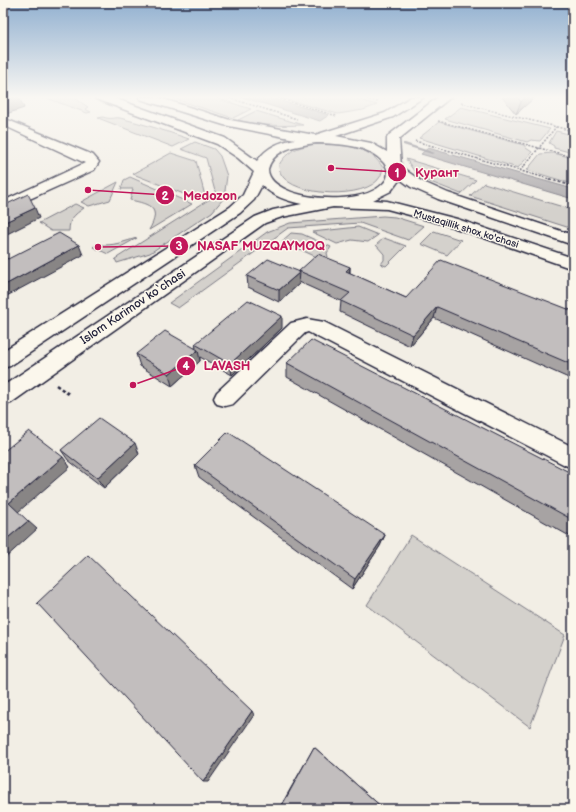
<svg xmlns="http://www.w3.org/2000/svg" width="576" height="812" font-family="'Balsamiq Sans',sans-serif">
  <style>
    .green { fill: #d4d1cc; stroke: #7b7a84 }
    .water { fill: #aeabad; stroke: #76747f }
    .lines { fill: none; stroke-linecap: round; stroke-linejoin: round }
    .stream { fill: #76747f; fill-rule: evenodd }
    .minor-casing { stroke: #22223b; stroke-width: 3 }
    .major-casing { stroke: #22223b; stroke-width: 3 }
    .path-far2 { stroke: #22223b; stroke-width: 1.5; stroke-dasharray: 2 1.5; stroke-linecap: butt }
    .path-far1 { stroke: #22223b; stroke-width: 2; stroke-dasharray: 3 2; stroke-linecap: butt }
    .path { stroke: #22223b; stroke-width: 2.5; stroke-dasharray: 3.5 2.5; stroke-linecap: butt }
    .minor { fill: #fbf7ec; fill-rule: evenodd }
    .major { fill: #fbf7ec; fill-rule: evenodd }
    .wall { fill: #a7a3a3; stroke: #22223b }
    .shaded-wall { fill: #888585; stroke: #22223b }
    .building { fill: #c2bebe; stroke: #22223b }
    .labels { text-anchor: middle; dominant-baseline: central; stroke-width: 3; stroke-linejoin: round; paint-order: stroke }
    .far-street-label { font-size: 10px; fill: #22223b; stroke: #fbf7ec }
    .street-label { font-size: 12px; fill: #22223b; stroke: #fbf7ec }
    .leader { fill: none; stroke: #c2185b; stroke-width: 1.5 }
    .callout-dot { fill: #c2185b; stroke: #fbf7ec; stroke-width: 1.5 }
    .mark-label { font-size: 12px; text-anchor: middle; font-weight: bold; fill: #fff }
    .callout-label { font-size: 13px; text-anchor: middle; font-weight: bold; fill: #c2185b; stroke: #fbf7ec; stroke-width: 3; stroke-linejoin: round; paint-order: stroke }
  </style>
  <rect width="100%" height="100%" fill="#f2eee5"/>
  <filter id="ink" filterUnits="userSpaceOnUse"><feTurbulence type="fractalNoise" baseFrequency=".025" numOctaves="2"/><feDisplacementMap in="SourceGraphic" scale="8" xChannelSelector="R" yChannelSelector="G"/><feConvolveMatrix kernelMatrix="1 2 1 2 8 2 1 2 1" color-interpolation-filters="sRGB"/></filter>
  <g filter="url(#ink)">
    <!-- green -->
    <path class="green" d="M 44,97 L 73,97 L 88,107 L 85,109 L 91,112 L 87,113 Z
      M 169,97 L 213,97 L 251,109 L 233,118 Z
      M 277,97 L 349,97 L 377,105 L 363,110 L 338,114 Z
      M 461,107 L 550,129 L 540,141 L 531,140 L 527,142 L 445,119 Z
      M 256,111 L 303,125 C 280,126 260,126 238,120 Z
      M 103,117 C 111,120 114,117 120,118 C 144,124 166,131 189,139 L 173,147 L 98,118 Z
      M 439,122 L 524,145 L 526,148 L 532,152 L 518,168 L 419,138 Z
      M 556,131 L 573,135 L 573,153 L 554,148 L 554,146 L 549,143 Z
      M 195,142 L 214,149 L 220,156 L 227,176 L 224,198 L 212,212 L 150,253 L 117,263 L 115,259 L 216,195 L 206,158 L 181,149 Z
      M 330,143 C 351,146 371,148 383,168 C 382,170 382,174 380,177 C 367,200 293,197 281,174 C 280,172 279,168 279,165 C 290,145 309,145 330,143 Z
      M 171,153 L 196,161 L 205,196 L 199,200 L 133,174 Z
      M 553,153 L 573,158 L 573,184 L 527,170 L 540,154 Z
      M 406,159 L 476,180 L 461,194 L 418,177 Z
      M 130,177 L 192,204 L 149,230 C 162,208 150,204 130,200 L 133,189 L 121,189 L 124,180 Z
      M 118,182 L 110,200 L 89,206 L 81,202 Z
      M 484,183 L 573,210 L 573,229 L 470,196 Z
      M 75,204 L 84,208 C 74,215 69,219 69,231 L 51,231 L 39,223 Z
      M 383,216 L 395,217 L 424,226 L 408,240 L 360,223 L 288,228 L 178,308 L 169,303 L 267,232 L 290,223 Z
      M 358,227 L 378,235 L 368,242 L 352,240 L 337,244 L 312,232 Z
      M 434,231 L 461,240 L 447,255 L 421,244 Z
      M 291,233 L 302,234 L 331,247 L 327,253 L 328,257 L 323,260 L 282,241 Z
      M 137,238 L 108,254 L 93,247 C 97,244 100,245 105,245 C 116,245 126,241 137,238 Z
      M 384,238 L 406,246 L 386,266 L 381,264 L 384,260 L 384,254 L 376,245 Z
      M 411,535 L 565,635 L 530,727 L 367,605 Z"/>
    <!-- water -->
    <path class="water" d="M 242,97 L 267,97 L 329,115 L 320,121 Z
      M 428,148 L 573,189 L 573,199 L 421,154 Z"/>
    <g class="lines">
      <!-- stream -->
      <path class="stream" d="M 403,143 L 405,143 L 435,153 L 432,154 L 403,145 Z"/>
      <defs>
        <path id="minor" d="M 3,118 L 93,155 L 99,162 L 94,170 L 3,211 L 3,201 L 85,163 L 3,125 Z
          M 307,319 L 324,322 L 573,447 L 573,468 L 565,465 L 308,332 L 305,333 L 233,404 L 225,406 L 217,404 L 214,398 L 217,392 L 291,323 Z"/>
        <path id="major" d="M 95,97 L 111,97 L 225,138 L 257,161 C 267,147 279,142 295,139 L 224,125 L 140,99 L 139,97 L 157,97 L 230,120 L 315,135 L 385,113 L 411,97 L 424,97 L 393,117 L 336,136 L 371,143 L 387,152 L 387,138 L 389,135 L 438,97 L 451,97 L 399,139 L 401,167 L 421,181 L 448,193 L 573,235 L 573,245 L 438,199 L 411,187 L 400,179 L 391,191 L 373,200 L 387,201 L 457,219 L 573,258 L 573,269 L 447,225 L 387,209 L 333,207 L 282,217 L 265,223 L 11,403 L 3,405 L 3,386 L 255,217 L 273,210 L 302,204 C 287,201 272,196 262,185 L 254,200 L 240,213 L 10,366 L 3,368 L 3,351 L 230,207 L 243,195 L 254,172 L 238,158 L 217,144 L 96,99 ZM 316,143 C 340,144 368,144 384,163 C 388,168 389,175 386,180 C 370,204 309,201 287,190 C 278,186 268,180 268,169 C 274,148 297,146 316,143 Z"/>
      </defs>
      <!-- minor casing -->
      <use href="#minor" class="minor-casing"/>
      <!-- major casing -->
      <use href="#major" class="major-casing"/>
      <!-- path-far2 -->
      <path class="path-far2" d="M 226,97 L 297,119
        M 274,97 L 337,116
        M 359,97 L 378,102
        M 461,103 L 573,131
        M 438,121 L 573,157
        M 415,141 L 553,180
        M 520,171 L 556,127"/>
      <!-- path-far1 -->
      <path class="path-far1" d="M 549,179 L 573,186"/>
      <!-- path -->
      <path class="path" d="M 56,385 L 70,395"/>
      <!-- minor -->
      <use href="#minor" class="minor"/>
      <!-- major -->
      <use href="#major" class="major"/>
    </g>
    <!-- wall -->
    <path class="wall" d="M 502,97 L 535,97 L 516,114 Z
      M 350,267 L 350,273 L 406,298 L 573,311 L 573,380 L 434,318 L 410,346 L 340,312 L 341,301 L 299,282 L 299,284 L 279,302 L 248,287 L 247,276 L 299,272 L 299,271 Z
      M 282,328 L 232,375 L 200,357 L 200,361 L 172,386 L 140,366 L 136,354 L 196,348 L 195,344 Z
      M 287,363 L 573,474 L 573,538 L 287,377 Z
      M 61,450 L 139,454 L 104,488 L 68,460 Z
      M 195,465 L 385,535 L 380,546 L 352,589 L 199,477 Z
      M 314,747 L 384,809 L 279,809 L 313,749 Z"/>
    <!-- shaded-wall -->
    <path class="shaded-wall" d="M 14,97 L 19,97 L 24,108 L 3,115 L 3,101 Z
      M 526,97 L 535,97 L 516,114 L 521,102 Z
      M 35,208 L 39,218 L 3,236 L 3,223 Z
      M 79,245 L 83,255 L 3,298 L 3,286 Z
      M 350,267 L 349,279 L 346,271 Z
      M 300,272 L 299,284 L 279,302 L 279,290 Z
      M 437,307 L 434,318 L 410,346 L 413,335 Z
      M 282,316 L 282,328 L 232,375 L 230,364 Z
      M 198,350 L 200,361 L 172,386 L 169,374 Z
      M 135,443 L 139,454 L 104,488 L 97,478 Z
      M 63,457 L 70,467 L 18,512 L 9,503 Z
      M 28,521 L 37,529 L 3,560 L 3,542 Z
      M 385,535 L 380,546 L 352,589 L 355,579 Z
      M 252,711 L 254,715 L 208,782 L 203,782 Z"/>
    <!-- building -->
    <path class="building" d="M 3,97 L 14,97 L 3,101 Z
      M 517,97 L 526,97 L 521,102 Z
      M 28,194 L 35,208 L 3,223 L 3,206 Z
      M 59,233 L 79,245 L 3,286 L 3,256 L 8,259 Z
      M 318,254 L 350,267 L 346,271 L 406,298 L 441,260 L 573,311 L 573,365 L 437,307 L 413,335 L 341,301 L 350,293 L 299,271 Z
      M 268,259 L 300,272 L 279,290 L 247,276 Z
      M 248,300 L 282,316 L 230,364 L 195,344 Z
      M 165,331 L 198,350 L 169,374 L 136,354 Z
      M 311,340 L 573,474 L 573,520 L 287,363 Z
      M 99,418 L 135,443 L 97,478 L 61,450 Z
      M 29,431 L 63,457 L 9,503 L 28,521 L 3,542 L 3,452 Z
      M 228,432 L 385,535 L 355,579 L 195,465 Z
      M 88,555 L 252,711 L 203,782 L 37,603 Z
      M 314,747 L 384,809 L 280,809 Z"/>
  </g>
  <!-- sky -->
  <linearGradient id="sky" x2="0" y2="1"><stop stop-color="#91b0d0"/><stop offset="0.46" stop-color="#f9f7f3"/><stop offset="1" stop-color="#f9f7f3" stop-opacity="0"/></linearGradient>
  <rect width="576" height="211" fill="url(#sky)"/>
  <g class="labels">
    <!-- far-street labels -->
    <g class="far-street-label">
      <text transform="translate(466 229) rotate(17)">Mustaqillik shox ko'chasi</text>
    </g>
    <!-- street labels -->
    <g class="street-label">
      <text transform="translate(133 307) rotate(-34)">Islom Karimov ko‘chasi</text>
    </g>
  </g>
  <!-- callouts -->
  <path class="leader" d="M331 168L397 172M88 190L165 195M98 247L179 246M133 385L186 366"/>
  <g class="callout-dot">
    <circle cx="331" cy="168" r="4"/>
    <circle cx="88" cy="190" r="4"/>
    <circle cx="98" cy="247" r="4"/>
    <circle cx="133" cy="385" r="4"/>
    <circle cx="397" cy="172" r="10"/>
    <circle cx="165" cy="195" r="10"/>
    <circle cx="179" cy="246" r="10"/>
    <circle cx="186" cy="366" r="10"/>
  </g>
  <g class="mark-label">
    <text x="397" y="177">1</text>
    <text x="165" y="200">2</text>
    <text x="179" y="250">3</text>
    <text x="186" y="370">4</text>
  </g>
  <g class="callout-label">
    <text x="437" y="177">Курант</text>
    <text x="210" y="200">Medozon</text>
    <text x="261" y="250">NASAF MUZQAYMOQ</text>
    <text x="227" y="370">LAVASH</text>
  </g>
  <!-- margin -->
  <rect width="576" height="812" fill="none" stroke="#fbf7ec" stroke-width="16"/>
  <rect x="8" y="8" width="560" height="796" fill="none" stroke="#22223b" stroke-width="1.5" filter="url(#ink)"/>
</svg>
